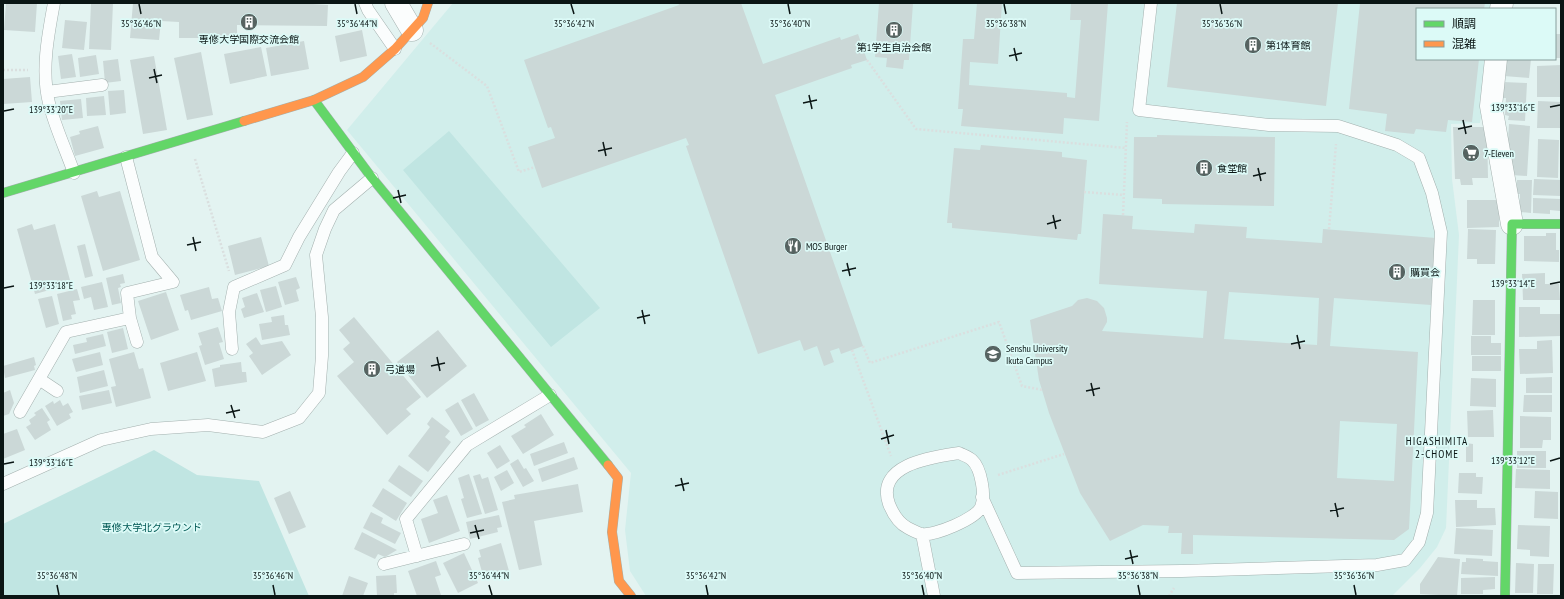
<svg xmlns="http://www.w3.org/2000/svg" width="1564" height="599" font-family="'PT Sans Narrow','Noto Sans JP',sans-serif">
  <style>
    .built { fill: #d1eeeb }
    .green { fill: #c0e5e2 }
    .building { fill: #cbd8d7; fill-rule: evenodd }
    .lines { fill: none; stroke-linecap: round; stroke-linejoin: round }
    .lane-casing { stroke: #a3b0ae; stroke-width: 13 }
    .street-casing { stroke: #a3b0ae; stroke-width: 23 }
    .fast-casing { stroke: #a3b0ae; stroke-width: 10 }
    .slow-casing { stroke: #a3b0ae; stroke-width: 10 }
    .path { stroke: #dadfdf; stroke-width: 2.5; stroke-dasharray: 2 2; stroke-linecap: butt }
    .lane { stroke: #fbfdfd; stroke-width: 12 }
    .street { stroke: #fbfdfd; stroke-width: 22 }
    .fast { stroke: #63d668; stroke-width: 9 }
    .slow { stroke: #ff974d; stroke-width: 9 }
    .ticks { fill: none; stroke: #0a1514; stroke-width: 1.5 }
    .labels { text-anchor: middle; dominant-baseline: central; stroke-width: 3.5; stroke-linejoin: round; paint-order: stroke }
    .poi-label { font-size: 10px; fill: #0a1514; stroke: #dcfaf7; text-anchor: start }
    .park-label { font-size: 10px; fill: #015854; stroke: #dcfaf7 }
    .neighbourhood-label { font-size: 11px; letter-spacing: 1px; fill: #0a1514; stroke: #dcfaf7 }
    .ticks-label { font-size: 10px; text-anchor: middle; fill: #0a1514; stroke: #dcfaf7; stroke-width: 3.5; stroke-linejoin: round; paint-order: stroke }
  </style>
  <rect width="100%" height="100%" fill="#e3f3f1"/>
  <!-- built -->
  <path class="built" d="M 453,3 L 1498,3 L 1497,9 L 1417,9 L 1417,59 L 1490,59 L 1480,123 L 1451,124 L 1452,179 L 1459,235 L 1446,528 L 1437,547 L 1420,568 L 1392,596 L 646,596 L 630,571 L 625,530 L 631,473 L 347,130 Z"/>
  <!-- green -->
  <path class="green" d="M 449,131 L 600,308 L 551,347 L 403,170 Z
    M 154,450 L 197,475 L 259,481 L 309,596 L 3,596 L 3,524 Z"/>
  <!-- building -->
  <path class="building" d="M 6,3 L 37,3 L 35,32 L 4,30 Z
    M 91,3 L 113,3 L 111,50 L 89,49 Z
    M 133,3 L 313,3 L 313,4 L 328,5 L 327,26 L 237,25 L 237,38 L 179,38 L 179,22 L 161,21 L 159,40 L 130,38 Z
    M 678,3 L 741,3 L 763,64 L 840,37 L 841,40 L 858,34 L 867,60 L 851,65 L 852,68 L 775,95 L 863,346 L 841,354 L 839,348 L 830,351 L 834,362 L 824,366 L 817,346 L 804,351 L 800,340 L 758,354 L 686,146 L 689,145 L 686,138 L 542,188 L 528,147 L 555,138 L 551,127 L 548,128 L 524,60 L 679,5 Z
    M 879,3 L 913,3 L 909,60 L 904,60 L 903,69 L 886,67 L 887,58 L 875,57 Z
    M 977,3 L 1002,3 L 998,64 L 970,62 L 969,85 L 1067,93 L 1067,97 L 1075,98 L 1081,20 L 1070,20 L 1071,3 L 1108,3 L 1099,121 L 1064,118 L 1063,134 L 961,126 L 963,109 L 958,109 L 963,39 L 974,39 Z
    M 1177,3 L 1338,3 L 1326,106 L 1167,87 Z
    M 1360,3 L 1485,3 L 1484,9 L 1417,9 L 1417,59 L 1479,59 L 1472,122 L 1448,120 L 1446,132 L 1416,129 L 1414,134 L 1385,131 L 1387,114 L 1349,109 Z
    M 65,20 L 87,22 L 84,50 L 62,48 Z
    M 362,30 L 367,56 L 340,62 L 335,36 Z
    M 1555,34 L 1561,34 L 1561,58 L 1555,58 Z
    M 304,41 L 309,69 L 271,76 L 266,48 Z
    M 261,47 L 267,76 L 230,84 L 224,54 Z
    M 201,52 L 213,115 L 187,120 L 174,58 Z
    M 72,54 L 76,77 L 61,79 L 58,56 Z
    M 96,55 L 99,74 L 80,77 L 78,58 Z
    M 154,56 L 167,130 L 143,134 L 130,60 Z
    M 118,59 L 121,81 L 105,83 L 103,61 Z
    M 1505,59 L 1531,59 L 1529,78 L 1504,76 Z
    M 1561,65 L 1561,97 L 1537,97 L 1537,66 Z
    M 30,77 L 32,102 L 3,104 L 3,79 Z
    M 1503,82 L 1527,83 L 1525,121 L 1508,120 L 1509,116 L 1505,115 L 1506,98 L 1502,98 Z
    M 124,90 L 126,113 L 110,115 L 108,91 Z
    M 104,96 L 106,115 L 87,116 L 86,98 Z
    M 81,99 L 83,118 L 62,120 L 60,101 Z
    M 1538,101 L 1561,102 L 1560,128 L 1537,128 Z
    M 1509,124 L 1530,126 L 1527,176 L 1511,175 L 1512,157 L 1507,156 Z
    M 98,126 L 104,148 L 75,156 L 70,137 L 80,134 L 79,131 Z
    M 1453,127 L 1487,127 L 1488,178 L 1472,178 L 1473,185 L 1461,185 L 1460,179 L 1455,179 Z
    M 1157,135 L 1275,137 L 1274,206 L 1162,204 L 1162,199 L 1133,198 L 1134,137 L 1157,137 Z
    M 1538,139 L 1559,140 L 1558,178 L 1537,177 Z
    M 981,145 L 1062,152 L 1062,157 L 1087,160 L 1081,234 L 1078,234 L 1077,240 L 952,228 L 952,223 L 947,223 L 954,148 L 980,150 Z
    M 1534,179 L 1561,180 L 1561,196 L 1533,195 Z
    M 1517,180 L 1532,180 L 1531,213 L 1520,212 L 1520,194 L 1516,194 Z
    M 97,191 L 99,197 L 120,191 L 140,260 L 103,271 L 81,196 Z
    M 1533,198 L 1561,199 L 1560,211 L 1550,210 L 1550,214 L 1533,213 Z
    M 1467,200 L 1499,200 L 1499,227 L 1467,228 Z
    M 1103,214 L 1133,216 L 1132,229 L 1194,233 L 1195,224 L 1247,227 L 1246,238 L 1322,243 L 1323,229 L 1436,238 L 1431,305 L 1334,298 L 1330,346 L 1418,352 L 1409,529 L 1394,540 L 1193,535 L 1193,554 L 1181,554 L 1182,533 L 1168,533 L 1169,526 L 1143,525 L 1110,541 L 1080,493 L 1049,413 L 1039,380 L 1030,320 L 1072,306 L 1078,300 L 1087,298 L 1097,301 L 1104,308 L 1107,318 L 1107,322 L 1102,331 L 1203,338 L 1207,291 L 1099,284 ZM 1229,292 L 1319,298 L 1317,345 L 1224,339 ZM 1340,421 L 1397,424 L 1394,481 L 1337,478 Z
    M 32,224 L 34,230 L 55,224 L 71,284 L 35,294 L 17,229 Z
    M 1468,229 L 1496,230 L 1495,264 L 1477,264 L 1477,259 L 1467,259 Z
    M 1546,233 L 1556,233 L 1556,250 L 1559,250 L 1559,262 L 1524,261 L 1524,236 L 1546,236 Z
    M 261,237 L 269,266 L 235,275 L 228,246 Z
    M 85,244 L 93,276 L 85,278 L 77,246 Z
    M 1545,273 L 1545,284 L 1559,284 L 1560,300 L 1523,300 L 1522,274 Z
    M 123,274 L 125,283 L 120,284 L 121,287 L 118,288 L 121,303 L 112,305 L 106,278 Z
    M 296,277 L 300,288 L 296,290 L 299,301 L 285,305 L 278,282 Z
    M 102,282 L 108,307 L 94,310 L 91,297 L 84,299 L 81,287 Z
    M 276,286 L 282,307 L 266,312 L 260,290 Z
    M 209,287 L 212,299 L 218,298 L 222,311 L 191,320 L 188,310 L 185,311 L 180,295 Z
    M 77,289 L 80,300 L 73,301 L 76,314 L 71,315 L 72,319 L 63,321 L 57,294 Z
    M 166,292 L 179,330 L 151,340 L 138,301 Z
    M 257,293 L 264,312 L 244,318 L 241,309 L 245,307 L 242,298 Z
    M 52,296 L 59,324 L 46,328 L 38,299 Z
    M 1473,300 L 1495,300 L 1495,335 L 1472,335 Z
    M 1519,307 L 1540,307 L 1540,314 L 1560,314 L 1561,336 L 1519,337 Z
    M 284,315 L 285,325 L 288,325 L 290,335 L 262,340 L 259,324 L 272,322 L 271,317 Z
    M 354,317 L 421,397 L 406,409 L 411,414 L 387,435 L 337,376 L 354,362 L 343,349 L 350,343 L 339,330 Z
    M 218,327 L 223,342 L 219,343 L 224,359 L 205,365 L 199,346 L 202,345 L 198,333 Z
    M 123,328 L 128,349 L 112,353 L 107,332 Z
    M 438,330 L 467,366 L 427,398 L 397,362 Z
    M 103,334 L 106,346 L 75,354 L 73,345 L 87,342 L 86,338 Z
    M 1471,336 L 1491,336 L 1491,343 L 1501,343 L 1501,355 L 1471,355 Z
    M 256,337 L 261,345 L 282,341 L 291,355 L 262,375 L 249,356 L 253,353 L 246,344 Z
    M 1552,340 L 1553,373 L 1520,374 L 1519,349 L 1537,349 L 1537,341 Z
    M 100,352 L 103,365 L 76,372 L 72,359 Z
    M 134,352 L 139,369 L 143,368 L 151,398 L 116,407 L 111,387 L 116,386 L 109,359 Z
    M 197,352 L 206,381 L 168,391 L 160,363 Z
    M 1472,356 L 1501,356 L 1501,371 L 1472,371 Z
    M 34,357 L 36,365 L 34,366 L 35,370 L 5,378 L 3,366 Z
    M 241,362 L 242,372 L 246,372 L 247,382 L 215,387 L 212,369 L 220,367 L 220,365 Z
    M 104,370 L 108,386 L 80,393 L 77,377 Z
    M 1552,377 L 1552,393 L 1526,393 L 1526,378 Z
    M 1471,378 L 1496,379 L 1496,407 L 1470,406 Z
    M 10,390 L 14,403 L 9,414 L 3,416 L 3,393 Z
    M 109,390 L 112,403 L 82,410 L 79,396 Z
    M 474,393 L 489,420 L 476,427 L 461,400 Z
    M 1524,395 L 1552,395 L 1552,412 L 1523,412 Z
    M 60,400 L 63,406 L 68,403 L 73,412 L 69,414 L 71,418 L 57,426 L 45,406 L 53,401 L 54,404 Z
    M 458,402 L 473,429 L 461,436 L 445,410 Z
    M 42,408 L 50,420 L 47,422 L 51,430 L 35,440 L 26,427 L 31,424 L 29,420 L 36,415 L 34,413 Z
    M 1493,410 L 1494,437 L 1468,437 L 1467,411 Z
    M 541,414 L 554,435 L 523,454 L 511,436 L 526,427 L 524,425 Z
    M 1520,416 L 1551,417 L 1551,440 L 1543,440 L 1542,448 L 1520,448 Z
    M 432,417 L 450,431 L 445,437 L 451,442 L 428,472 L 408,456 L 430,427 L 427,424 Z
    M 17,429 L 25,450 L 3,459 L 3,434 Z
    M 564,442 L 568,453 L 534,466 L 530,454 Z
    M 1466,443 L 1473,444 L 1473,462 L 1466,462 Z
    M 500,445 L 510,461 L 497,469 L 487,453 Z
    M 1517,451 L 1546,451 L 1546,468 L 1517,468 Z
    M 574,457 L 578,469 L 542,482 L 538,469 Z
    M 518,459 L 524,469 L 526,468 L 534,481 L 523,487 L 510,464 Z
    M 399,465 L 423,481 L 411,497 L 388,481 Z
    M 1516,469 L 1550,470 L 1550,489 L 1515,488 Z
    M 507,470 L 514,483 L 501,491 L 494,477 Z
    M 1459,473 L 1476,473 L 1476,477 L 1483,477 L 1482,494 L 1458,493 Z
    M 469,474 L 482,514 L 467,518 L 461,499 L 464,498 L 458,478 Z
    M 480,474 L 482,479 L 488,477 L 498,510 L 485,514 L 473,476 Z
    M 578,484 L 583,512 L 534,521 L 542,565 L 519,570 L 502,502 L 515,499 L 514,495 Z
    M 383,488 L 407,503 L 396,521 L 372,506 Z
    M 290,491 L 306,527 L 289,534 L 274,498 Z
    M 1535,491 L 1558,492 L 1558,519 L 1534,518 Z
    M 447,495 L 460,531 L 429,543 L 421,519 L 438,513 L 433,500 Z
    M 1455,500 L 1477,500 L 1477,508 L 1495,508 L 1496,525 L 1456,527 Z
    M 371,512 L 383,518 L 381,523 L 401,533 L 395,544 L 363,528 Z
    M 499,515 L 502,527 L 497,528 L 498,532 L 470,539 L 466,522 Z
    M 1518,525 L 1550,526 L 1549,557 L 1530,556 L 1530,550 L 1517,549 Z
    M 1456,528 L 1493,530 L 1492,556 L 1454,554 Z
    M 362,532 L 397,550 L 385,557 L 378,554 L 375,559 L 354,549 Z
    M 501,543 L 509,571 L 488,577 L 486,571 L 482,572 L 478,558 L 481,557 L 479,550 Z
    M 464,553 L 478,583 L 458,593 L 443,563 Z
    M 1438,557 L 1460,559 L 1457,596 L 1420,594 L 1420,584 Z
    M 1466,558 L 1483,559 L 1483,561 L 1498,562 L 1498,576 L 1461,574 L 1462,562 L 1466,562 Z
    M 436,561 L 441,575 L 435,577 L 441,595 L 438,596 L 417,596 L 408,571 Z
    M 1516,563 L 1534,564 L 1533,593 L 1515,593 Z
    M 1538,564 L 1554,564 L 1553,594 L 1537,594 Z
    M 396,575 L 397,593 L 394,593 L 394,596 L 377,596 L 376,576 Z
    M 349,576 L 368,583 L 363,596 L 342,596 Z
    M 1495,577 L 1495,589 L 1483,590 L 1483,594 L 1461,594 L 1461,578 Z"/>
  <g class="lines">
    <defs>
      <path id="lane" d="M 54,3 C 48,35 41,71 49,103 C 55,127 66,150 74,173
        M 365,3 L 368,10 L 395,49
        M 47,92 L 102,85
        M 130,318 L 137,342
        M 232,349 L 229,312 L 234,287 L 285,265 L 299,237 L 339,172 L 353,153
        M 39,379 L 57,391
        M 20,412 L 66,332 L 130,318 L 127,293 L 173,282 L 152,257 L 126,157
        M 959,453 C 963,455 969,457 972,460 C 981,468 986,496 981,507 C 976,519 934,536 922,534 C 917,533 912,530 908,528 C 898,523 893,514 889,504 C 875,464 933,457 959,453 Z
        M 3,484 L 101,440 L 151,429 L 208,425 L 263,432 L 299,418 L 319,393 L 322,356 L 322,317 L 316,255 L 325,229 L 334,210 L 372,178
        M 982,497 L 1017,573 L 1182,571 L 1377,565 L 1405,560 L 1419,542 L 1427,513 L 1441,232 L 1432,193 L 1419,158 L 1397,145 L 1338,126 L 1269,125 L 1139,110 L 1151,3
        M 922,534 L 934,596
        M 417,556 L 406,519 L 467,445 L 550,395
        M 384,564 L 464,544"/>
      <path id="street" d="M 396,3 L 412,30
        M 1501,9 L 1502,3
        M 1496,59 L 1491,106 L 1512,224"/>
      <path id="fast" d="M 314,100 L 372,178 L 608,465
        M 3,193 L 244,121
        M 1505,596 L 1512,224 L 1561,224"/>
      <path id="slow" d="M 244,121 L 314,100 L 363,77 L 395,49 L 423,18 L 428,3
        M 608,465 L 618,478 L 612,532 L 619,581 L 631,596"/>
    </defs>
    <!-- lane casing -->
    <use href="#lane" class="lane-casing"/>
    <!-- street casing -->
    <use href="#street" class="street-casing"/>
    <!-- fast casing -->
    <use href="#fast" class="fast-casing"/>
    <!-- slow casing -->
    <use href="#slow" class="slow-casing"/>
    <!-- path -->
    <path class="path" d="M 430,43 L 487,86 L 519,172 L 535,167
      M 867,60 L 916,129 L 1126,148
      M 3,70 L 28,70
      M 195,159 L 229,271
      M 1084,192 L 1124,195
      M 1123,215 L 1127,122
      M 1329,229 L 1336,144
      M 863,346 L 870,363 L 999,322 L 1022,386 L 1043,390
      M 852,350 L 891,456
      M 998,475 L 1064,454
      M 1169,596 L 1174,588"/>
    <!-- lane -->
    <use href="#lane" class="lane"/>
    <!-- street -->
    <use href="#street" class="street"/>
    <!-- fast -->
    <use href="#fast" class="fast"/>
    <!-- slow -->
    <use href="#slow" class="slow"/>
  </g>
  <!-- ticks -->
  <path class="ticks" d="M 139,4 L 141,14M 355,4 L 357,14M 571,4 L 574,14M 788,4 L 790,14M 1004,4 L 1006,14M 1220,4 L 1222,14M 1014,48 L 1017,61M 1009,56 L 1022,53M 154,69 L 157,83M 149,78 L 162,75M 809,95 L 812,109M 803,103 L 817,100M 1550,107 L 1560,105M 4,111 L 14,109M 1463,120 L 1466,134M 1458,129 L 1472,126M 603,142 L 606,156M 598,151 L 612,148M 1258,168 L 1261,181M 1253,176 L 1266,173M 398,190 L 401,203M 393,198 L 406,195M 1053,215 L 1056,229M 1047,224 L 1061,220M 193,237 L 196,251M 187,245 L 201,242M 847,263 L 850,276M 842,271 L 856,268M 1550,284 L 1560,282M 4,288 L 14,286M 642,310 L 645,324M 637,318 L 650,315M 1297,335 L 1300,349M 1291,344 L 1305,341M 437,357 L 440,371M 431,366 L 445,363M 1091,383 L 1094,396M 1086,391 L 1100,388M 231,405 L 235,418M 226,413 L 240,410M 886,430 L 889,444M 881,439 L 894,435M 1550,461 L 1560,458M 4,464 L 14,462M 681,478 L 684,491M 675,486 L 689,483M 1335,503 L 1338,517M 1330,511 L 1344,508M 475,525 L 479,539M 470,533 L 484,530M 1130,550 L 1133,564M 1125,559 L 1138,556M 57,585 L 59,595M 273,585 L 275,595M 489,585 L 492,595M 706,585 L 708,595M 922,585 L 924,595M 1138,585 L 1140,595M 1354,585 L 1356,595"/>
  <!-- icons -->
  <defs>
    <symbol id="building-disc" viewBox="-11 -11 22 22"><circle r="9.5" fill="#566361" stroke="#dcfaf7"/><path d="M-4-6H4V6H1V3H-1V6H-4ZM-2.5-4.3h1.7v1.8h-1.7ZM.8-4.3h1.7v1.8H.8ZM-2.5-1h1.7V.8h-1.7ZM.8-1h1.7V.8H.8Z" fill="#fff"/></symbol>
    <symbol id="supermarket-disc" viewBox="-11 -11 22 22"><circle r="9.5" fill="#566361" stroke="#dcfaf7"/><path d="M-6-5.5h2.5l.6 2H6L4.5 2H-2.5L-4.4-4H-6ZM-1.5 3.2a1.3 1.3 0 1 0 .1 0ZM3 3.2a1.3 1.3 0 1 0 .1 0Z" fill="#fff"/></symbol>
    <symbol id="restaurant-disc" viewBox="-11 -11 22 22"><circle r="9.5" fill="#566361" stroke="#dcfaf7"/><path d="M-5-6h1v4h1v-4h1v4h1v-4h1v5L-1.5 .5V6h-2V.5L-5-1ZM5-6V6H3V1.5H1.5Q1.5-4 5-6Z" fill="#fff"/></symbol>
    <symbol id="university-disc" viewBox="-11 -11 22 22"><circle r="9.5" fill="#566361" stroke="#dcfaf7"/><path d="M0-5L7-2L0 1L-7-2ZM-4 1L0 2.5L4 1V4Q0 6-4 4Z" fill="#fff"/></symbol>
  </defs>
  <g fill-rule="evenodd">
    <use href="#building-disc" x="239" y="12" width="20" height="20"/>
    <use href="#building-disc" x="884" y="20" width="20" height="20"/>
    <use href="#building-disc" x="1243" y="35" width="20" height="20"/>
    <use href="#supermarket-disc" x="1461" y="143" width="20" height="20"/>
    <use href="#building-disc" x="1194" y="158" width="20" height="20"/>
    <use href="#restaurant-disc" x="783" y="236" width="20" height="20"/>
    <use href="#building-disc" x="1387" y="262" width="20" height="20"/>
    <use href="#university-disc" x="983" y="344" width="20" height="20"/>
    <use href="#building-disc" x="362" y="359" width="20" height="20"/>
  </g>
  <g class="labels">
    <!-- poi labels -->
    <g class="poi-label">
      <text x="249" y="39" text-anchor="middle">専修大学国際交流会館</text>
      <text x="1266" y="45">第1体育館</text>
      <text x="894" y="47" text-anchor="middle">第1学生自治会館</text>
      <text x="1484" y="153">7-Eleven</text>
      <text x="1217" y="168">食堂館</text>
      <text x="806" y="246">MOS Burger</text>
      <text x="1410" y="272">購買会</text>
      <text x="1006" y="348">Senshu University<tspan x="1006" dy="12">Ikuta Campus</tspan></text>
      <text x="385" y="369">弓道場</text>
    </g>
    <!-- park labels -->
    <g class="park-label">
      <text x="152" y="527">専修大学北グラウンド</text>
    </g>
    <!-- neighbourhood labels -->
    <g class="neighbourhood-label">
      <text x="1437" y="441">HIGASHIMITA<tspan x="1437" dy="13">2-CHOME</tspan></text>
    </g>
  </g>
  <g class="ticks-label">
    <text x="141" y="27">35°36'46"N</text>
    <text x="357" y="27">35°36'44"N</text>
    <text x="574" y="27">35°36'42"N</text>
    <text x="790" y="27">35°36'40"N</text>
    <text x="1006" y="27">35°36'38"N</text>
    <text x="1222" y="27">35°36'36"N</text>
    <text x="1513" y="111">139°33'16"E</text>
    <text x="51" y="113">139°33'20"E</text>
    <text x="1513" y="287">139°33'14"E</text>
    <text x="51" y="289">139°33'18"E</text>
    <text x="1513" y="464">139°33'12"E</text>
    <text x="51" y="466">139°33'16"E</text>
    <text x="57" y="579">35°36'48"N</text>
    <text x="273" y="579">35°36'46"N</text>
    <text x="489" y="579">35°36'44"N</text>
    <text x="706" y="579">35°36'42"N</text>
    <text x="922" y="579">35°36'40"N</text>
    <text x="1138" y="579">35°36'38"N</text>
    <text x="1354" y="579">35°36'36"N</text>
  </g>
  <!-- border -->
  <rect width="1564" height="599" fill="none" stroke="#0a1514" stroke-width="8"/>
  <!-- legend -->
  <rect x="1416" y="8" width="140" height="52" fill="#dcfaf7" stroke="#889e9c"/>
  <rect x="1424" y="21" width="20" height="6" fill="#63d668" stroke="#889e9c"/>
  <text x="1452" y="28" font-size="12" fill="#0a1514">順調</text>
  <rect x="1424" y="41" width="20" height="6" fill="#ff974d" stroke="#889e9c"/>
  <text x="1452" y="48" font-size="12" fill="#0a1514">混雑</text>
</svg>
